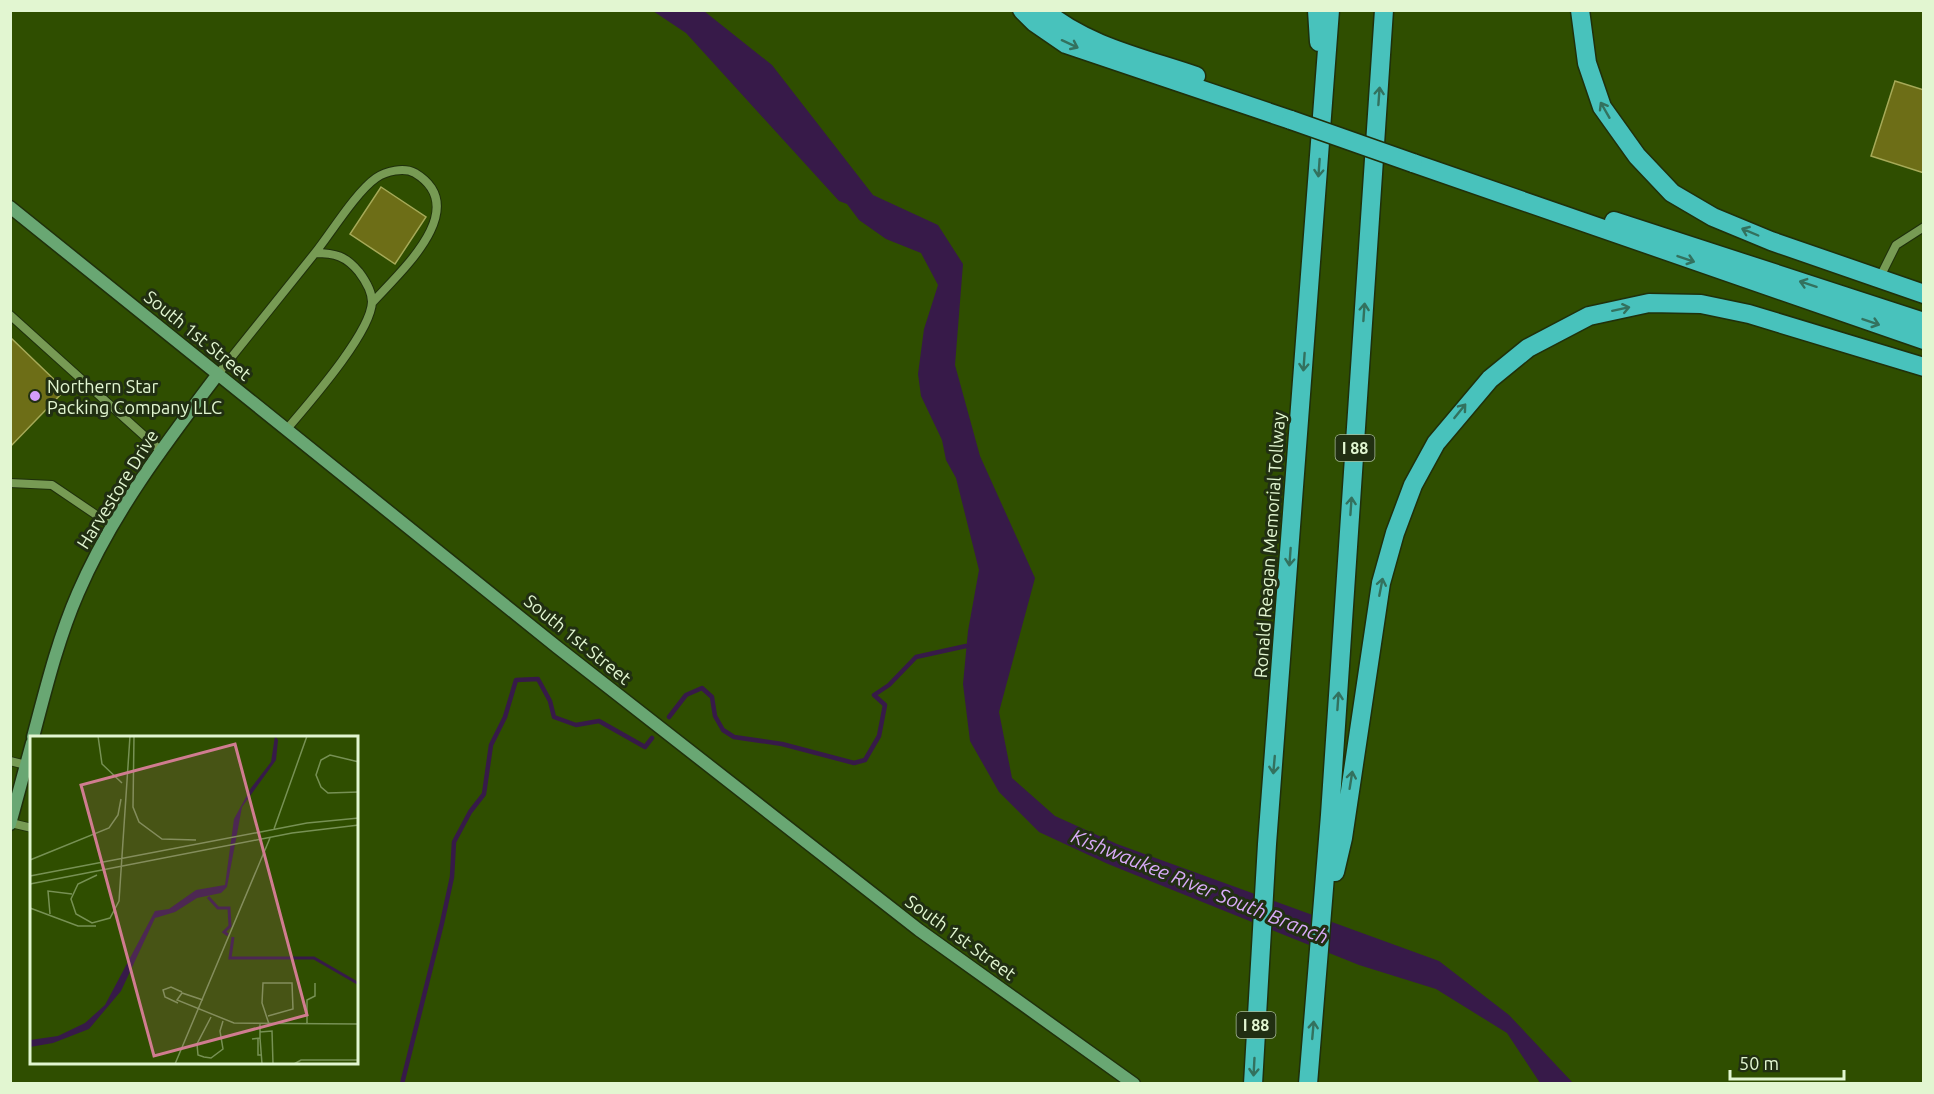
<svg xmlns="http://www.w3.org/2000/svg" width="1934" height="1094" font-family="Ubuntu,sans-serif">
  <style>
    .water { fill: #371a49 }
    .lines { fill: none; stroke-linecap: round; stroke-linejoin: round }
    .stream { stroke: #371a49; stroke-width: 4.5 }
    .building { fill: #6d6e17; stroke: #a6aa58; stroke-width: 1.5 }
    .lane-casing { stroke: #1f300b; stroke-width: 10 }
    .secondary-casing { stroke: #1f300b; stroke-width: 15 }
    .highway-casing { stroke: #1f300b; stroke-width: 21 }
    .lane { stroke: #779b54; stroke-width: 8 }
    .secondary { stroke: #69a773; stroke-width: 12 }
    .highway { stroke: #48c2bc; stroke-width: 18 }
    .highway-bridge-casing { stroke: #1f300b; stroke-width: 21; stroke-linecap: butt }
    .highway-bridge { stroke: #48c2bc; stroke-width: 18 }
    .oneway { stroke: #33715e }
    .poi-dot { fill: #d49cfb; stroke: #212f12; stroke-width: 2 }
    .labels { text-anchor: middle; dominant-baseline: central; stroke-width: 6; stroke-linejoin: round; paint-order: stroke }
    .shield { fill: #212f12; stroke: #a8ba98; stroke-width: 1.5 }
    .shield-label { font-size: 16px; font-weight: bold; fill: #e2f6d1 }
    .street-label { font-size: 18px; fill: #e2f6d1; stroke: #212f12 }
    .poi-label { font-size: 18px; fill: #e2f6d1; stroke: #212f12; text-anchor: start }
    .water-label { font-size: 20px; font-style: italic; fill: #d9abf9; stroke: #212f12 }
    .inset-river { fill: none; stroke: #371a49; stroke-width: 3 }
    .inset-road { fill: none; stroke: #779154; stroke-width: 1.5 }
    .view { fill: #d07c90; fill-opacity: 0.15; stroke: #d07c90; stroke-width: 3 }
    .inset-edge { fill: none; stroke: #e2f6d1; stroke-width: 3 }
  </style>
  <rect width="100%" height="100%" fill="#2f4e00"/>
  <!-- water -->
  <path class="water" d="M 653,11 L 704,11 L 772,65 L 873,195 L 938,225 L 963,264 L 955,365 L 980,456 L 1035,578 L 999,712 L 1012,778 L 1055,816 L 1117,844 L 1439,961 L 1509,1015 L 1573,1083 L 1540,1083 L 1507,1033 L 1436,989 L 1359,965 L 1108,864 L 1039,832 L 999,792 L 970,741 L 963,684 L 968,631 L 979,570 L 956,478 L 946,460 L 942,440 L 921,396 L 918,374 L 924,329 L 938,285 L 921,253 L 886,239 L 859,220 L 847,204 L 839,201 L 686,33 Z"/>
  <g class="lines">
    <!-- stream -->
    <path class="stream" d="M 669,717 L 686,695 L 702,688 L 712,697 L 715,716 L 723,730 L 734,737 L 782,744 L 854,763 L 865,760 L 879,736 L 885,705 L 874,695 L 889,685 L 916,657 L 966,646
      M 402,1084 L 442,923 L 452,877 L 454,842 L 470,812 L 484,794 L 491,745 L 505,717 L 516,680 L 538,679 L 550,701 L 554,717 L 576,725 L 599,721 L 645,747 L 652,738"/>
  </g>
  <!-- building -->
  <path class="building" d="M 1895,81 L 1924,90 L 1924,173 L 1871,156 Z
    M 381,187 L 426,217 L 395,264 L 350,234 Z
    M 10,337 L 65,390 L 10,447 Z"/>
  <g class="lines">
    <defs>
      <path id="lane" d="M 315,253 C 331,233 356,192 376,178 C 386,171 404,167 415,173 C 473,208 400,272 372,303
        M 1880,277 L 1896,245 L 1924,227
        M 10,315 L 160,450
        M 218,374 L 315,253 C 335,253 346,256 359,272 C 365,280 372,291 372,302 C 371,333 308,404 287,429
        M 10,483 L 52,485 L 111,525
        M 10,761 L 26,765
        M 11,823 L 32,828"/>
      <path id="secondary" d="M 10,207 L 557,647 L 919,930 L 1134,1084
        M 33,737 C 46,688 58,639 78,593 C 113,512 165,444 218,374
        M 10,824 L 32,743"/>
      <path id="highway" d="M 1022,10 L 1034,22 L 1066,44 L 1291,120
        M 1044,10 C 1085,46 1147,59 1196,76
        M 1317,10 L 1319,42
        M 1580,10 L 1587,63 L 1602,107 L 1637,156 L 1672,193 L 1713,217 L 1771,241 L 1924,294
        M 1413,163 L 1924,340
        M 1614,221 L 1924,322
        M 1335,872 L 1343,838 L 1381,583 L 1395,533 L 1413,485 L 1436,443 L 1490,379 L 1528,348 L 1589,316 L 1649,303 L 1701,304 L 1749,314 L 1924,367
        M 1253,1084 L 1267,844 L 1330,10
        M 1308,1084 L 1330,815 L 1384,10"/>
    </defs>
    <!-- lane casing -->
    <use href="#lane" class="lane-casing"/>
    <!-- secondary casing -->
    <use href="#secondary" class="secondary-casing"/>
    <!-- highway casing -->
    <use href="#highway" class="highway-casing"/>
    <!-- lane -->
    <use href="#lane" class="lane"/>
    <!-- secondary -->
    <use href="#secondary" class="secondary"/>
    <!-- highway -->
    <use href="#highway" class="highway"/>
    <defs>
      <path id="highway-bridge" d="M 1291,120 L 1413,163"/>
    </defs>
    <!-- highway-bridge casing -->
    <use href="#highway-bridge" class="highway-bridge-casing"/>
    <!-- highway-bridge -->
    <use href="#highway-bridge" class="highway-bridge"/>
  </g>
  <!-- one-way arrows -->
  <defs><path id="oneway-shaft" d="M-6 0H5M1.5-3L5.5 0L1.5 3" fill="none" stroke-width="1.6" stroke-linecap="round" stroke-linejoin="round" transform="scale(1.5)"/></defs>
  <g class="oneway">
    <use href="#oneway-shaft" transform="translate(1070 44) rotate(25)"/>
    <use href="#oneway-shaft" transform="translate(1379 96) rotate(-86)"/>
    <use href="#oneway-shaft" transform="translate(1605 110) rotate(-120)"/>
    <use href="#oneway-shaft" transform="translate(1319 168) rotate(94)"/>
    <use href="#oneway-shaft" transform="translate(1750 232) rotate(-157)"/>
    <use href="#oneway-shaft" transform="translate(1686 259) rotate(19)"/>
    <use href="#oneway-shaft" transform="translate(1808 284) rotate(-162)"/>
    <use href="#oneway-shaft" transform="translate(1621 309) rotate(-12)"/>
    <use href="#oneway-shaft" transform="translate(1364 312) rotate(-86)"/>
    <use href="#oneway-shaft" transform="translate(1871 322) rotate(19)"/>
    <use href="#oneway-shaft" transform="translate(1304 362) rotate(94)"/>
    <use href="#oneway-shaft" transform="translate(1460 411) rotate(-51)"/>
    <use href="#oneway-shaft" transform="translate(1351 506) rotate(-86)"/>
    <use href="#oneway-shaft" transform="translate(1290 557) rotate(94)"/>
    <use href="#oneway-shaft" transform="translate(1381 587) rotate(-79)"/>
    <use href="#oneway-shaft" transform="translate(1338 701) rotate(-86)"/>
    <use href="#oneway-shaft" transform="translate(1274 765) rotate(95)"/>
    <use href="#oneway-shaft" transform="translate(1351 780) rotate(-81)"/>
    <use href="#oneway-shaft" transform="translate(1313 1030) rotate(-85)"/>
    <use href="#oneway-shaft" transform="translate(1254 1067) rotate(93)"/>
  </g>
  <!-- markers -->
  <circle class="poi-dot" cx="35" cy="396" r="6"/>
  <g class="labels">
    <!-- shield labels -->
    <g class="shield">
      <rect x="1335.5" y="435" width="39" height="26" rx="4.5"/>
      <rect x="1236.5" y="1012" width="39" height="26" rx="4.5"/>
    </g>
    <g class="shield-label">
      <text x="1355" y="448">I 88</text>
      <text x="1256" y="1025">I 88</text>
    </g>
    <!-- street labels -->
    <g class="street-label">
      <text transform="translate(198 335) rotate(39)">South 1st Street</text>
      <text transform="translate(117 489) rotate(-58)">Harvestore Drive</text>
      <text transform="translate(1269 545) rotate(-86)">Ronald Reagan Memorial Tollway</text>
      <text transform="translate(578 639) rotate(39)">South 1st Street</text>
      <text transform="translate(961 937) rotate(36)">South 1st Street</text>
    </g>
    <!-- poi labels -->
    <g class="poi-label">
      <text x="47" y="386">Northern Star<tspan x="47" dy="21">Packing Company LLC</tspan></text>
    </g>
    <!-- water labels -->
    <g class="water-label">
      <text transform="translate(1200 886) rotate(22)">Kishwaukee River South Branch</text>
    </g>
  </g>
  <!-- overview -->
  <g transform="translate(30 736)">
    <rect width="328" height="328" fill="#2f4e00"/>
    <path d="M 245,0 L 248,4 L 246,24 L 212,71 L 197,151 L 191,157 L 167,162 L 145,176 L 125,182 L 91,255 L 59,293 L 23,307 L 0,311 L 0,304 L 28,300 L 55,287 L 75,269 L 125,175 L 139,173 L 166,154 L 195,149 L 204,83 L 221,52 L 241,26 Z" fill="#371a49"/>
    <path class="inset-river" d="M 178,161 L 188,172 L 199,172 L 200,190 L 194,196 L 198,199M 203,201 L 200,222 L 284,222 L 329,248"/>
    <path class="inset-road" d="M 68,0 L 72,28 L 92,47M 104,0 L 103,71 L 109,86 L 132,103 L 166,104M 329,26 L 300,19 L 291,24 L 286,39 L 291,51 L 298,57 L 329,56M 244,93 L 277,0M 0,124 L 79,92 L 88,79 L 91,63M 67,139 L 48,148 L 41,163 L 46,178 L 62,187 L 80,182 L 89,165 L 100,0M 0,140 L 277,87 L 329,82M 0,148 L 262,97 L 329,89M 0,172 L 48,190 L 66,190M 20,178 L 18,155 L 42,158M 173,264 L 152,257 L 147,264 L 204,287 L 329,288M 148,267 L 135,261 L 133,254 L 141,251 L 152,256M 238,280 L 263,273 L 262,247 L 233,247 L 232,267 L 239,288M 181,281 L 167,308 L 168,319 L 174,321 L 181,322 L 193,313 L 190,295 L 193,285M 277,288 L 277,264 L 285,260 L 285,247M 230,296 L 242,295 L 243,328M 230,302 L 232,328M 222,303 L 230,302 L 230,288M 228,303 L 228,319 L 232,319M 145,328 L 240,102M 264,328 L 271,324 L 329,324"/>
    <path class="view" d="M 205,8 L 277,279 L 124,320 L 51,49 Z"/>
    <rect width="328" height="328" class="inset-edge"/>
  </g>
  <!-- border -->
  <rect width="1934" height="1094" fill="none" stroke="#e2f6d1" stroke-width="24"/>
  <!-- scale -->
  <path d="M1730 1070v9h114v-9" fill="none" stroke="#e2f6d1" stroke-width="3"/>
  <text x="1739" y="1070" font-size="18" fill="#e2f6d1" stroke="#212f12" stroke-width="4.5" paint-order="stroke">50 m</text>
</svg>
